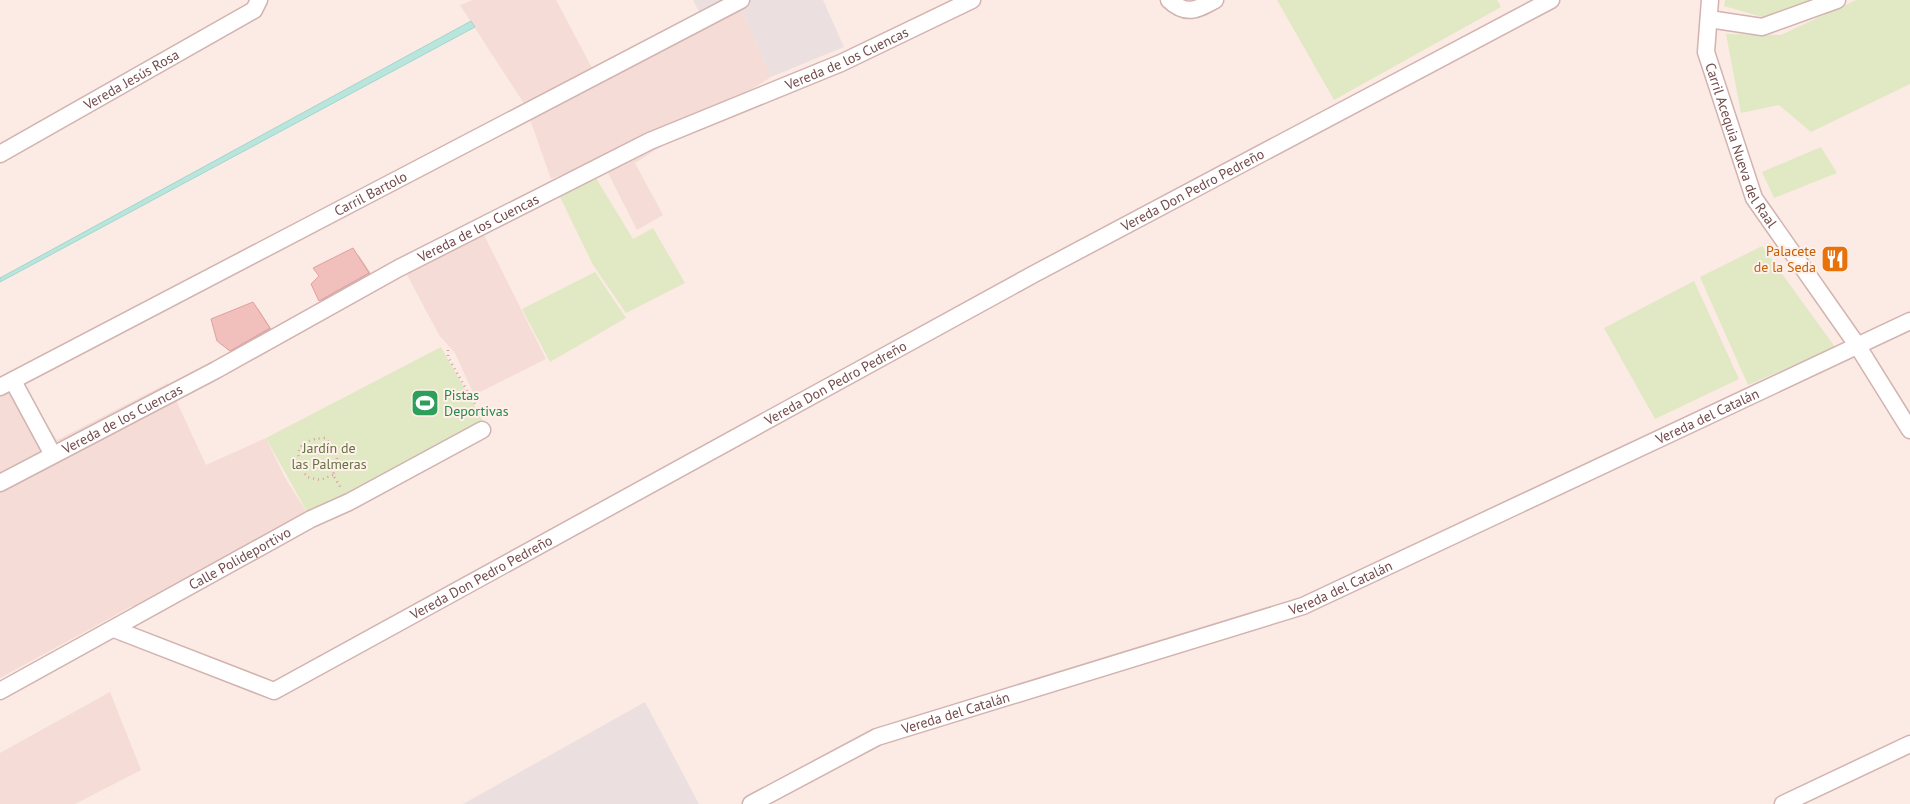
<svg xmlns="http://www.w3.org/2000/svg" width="1910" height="804" font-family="'PT Sans',sans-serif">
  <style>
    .residential { fill: #f5dcd6 }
    .industrial { fill: #ebe0df }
    .green { fill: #e0e9c3 }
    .water { fill: #b9e5dc; stroke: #9fd7cc }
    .shadow { fill: #0003 }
    .building { fill: #f1bfbc; stroke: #e39f9d }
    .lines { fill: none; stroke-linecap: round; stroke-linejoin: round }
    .minor-casing { stroke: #d2b3b0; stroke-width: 19 }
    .path { stroke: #d6a19f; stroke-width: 2.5; stroke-dasharray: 1 4; stroke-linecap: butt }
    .minor { stroke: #fff; stroke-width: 16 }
    .labels { text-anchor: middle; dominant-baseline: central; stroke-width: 4; stroke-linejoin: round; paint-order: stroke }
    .street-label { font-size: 14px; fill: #744a4a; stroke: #fff0ea }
    .food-label { font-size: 14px; fill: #c56008; stroke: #fff0ea; text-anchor: end }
    .leisure-label { font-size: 14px; fill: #27864d; stroke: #fff0ea; text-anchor: start }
    .park-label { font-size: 14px; fill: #617440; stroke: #fff0ea }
  </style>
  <rect width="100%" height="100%" fill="#fceae4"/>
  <!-- residential -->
  <path class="residential" d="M 473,0 L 556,0 L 593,70 L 699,12 L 725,0 L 737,0 L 771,77 L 635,163 L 663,215 L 637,230 L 601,159 L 551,179 L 525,105 L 460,5 Z
    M 483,233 L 546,359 L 474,395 L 455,353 L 439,335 L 406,273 Z
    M 11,370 L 57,440 L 168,383 L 206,465 L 266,438 L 284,476 L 311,519 L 134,628 L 132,606 L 0,678 L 0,377 Z
    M 110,692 L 141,770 L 75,804 L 0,804 L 0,753 Z"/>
  <!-- industrial -->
  <path class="industrial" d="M 693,0 L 725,0 L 699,12 Z
    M 737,0 L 823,0 L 844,47 L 771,77 Z
    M 645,702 L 699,804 L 463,804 L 479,795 Z"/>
  <!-- green -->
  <path class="green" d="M 1277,0 L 1497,0 L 1501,7 L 1334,100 Z
    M 1725,0 L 1811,0 L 1769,19 L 1724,6 Z
    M 1856,0 L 1910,0 L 1910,84 L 1811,132 L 1779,105 L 1741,113 L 1726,34 L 1781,35 Z
    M 1821,147 L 1837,173 L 1774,198 L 1762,172 Z
    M 596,178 L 633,239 L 653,228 L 685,283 L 626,313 L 593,265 L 560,197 Z
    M 1762,246 L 1835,347 L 1748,385 L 1700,277 Z
    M 595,272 L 626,318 L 550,362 L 522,309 Z
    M 1694,281 L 1739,379 L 1655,419 L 1604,328 Z
    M 441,347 L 483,421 L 408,460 L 311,519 L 266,438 Z"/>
  <!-- water -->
  <path class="water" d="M 471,21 L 475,27 L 0,282 L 0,278 Z"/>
  <!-- shadow -->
  <path class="shadow" d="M 352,249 L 359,256 L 375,280 L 327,307 L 320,300 Z
    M 253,304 L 259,310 L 275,335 L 237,356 L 225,347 Z"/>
  <!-- building -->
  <path class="building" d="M 353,248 L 369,273 L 319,301 L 311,284 L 319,276 L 313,268 Z
    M 253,302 L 270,328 L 230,351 L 217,341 L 211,319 Z"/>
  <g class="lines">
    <defs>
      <g id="minor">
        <path d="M 1169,0 C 1186,16 1197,10 1215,0"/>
        <path id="s1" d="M 1710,0 L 1706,52 L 1754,198 L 1857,345 L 1910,430"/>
        <path d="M 1709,19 L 1762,27 L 1837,0"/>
        <path id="s2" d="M 0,154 L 254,10 L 259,0"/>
        <path d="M 13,381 L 53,455"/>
        <path id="s3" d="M 0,387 L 741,0"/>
        <path id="s4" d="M 0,483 L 216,370 L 399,268 L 650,141 L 841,63 L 972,0"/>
        <path id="s5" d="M 114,629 L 274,691 L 1034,274 L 1551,0"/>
        <path id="s6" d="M 0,691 L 311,519 L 349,502 L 482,430"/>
        <path id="s7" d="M 751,804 L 877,737 L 1303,606 L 1910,321"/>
        <path d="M 1783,804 L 1910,744"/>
      </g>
    </defs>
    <!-- minor casing -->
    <use href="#minor" class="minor-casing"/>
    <!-- path -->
    <path class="path" d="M 448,350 L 448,357 L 481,415
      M 333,475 L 320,480 L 307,477 C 292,455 296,439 325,438 C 338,452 340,457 333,475 L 342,490"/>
    <!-- minor -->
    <use href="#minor" class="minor"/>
  </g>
  <!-- icons -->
  <defs>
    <symbol id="restaurant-square" viewBox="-11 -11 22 22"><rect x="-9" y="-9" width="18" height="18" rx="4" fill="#e8710a" stroke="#fff0ea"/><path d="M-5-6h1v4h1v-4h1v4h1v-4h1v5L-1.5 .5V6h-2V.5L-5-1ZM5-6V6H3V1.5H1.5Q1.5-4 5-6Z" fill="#fff"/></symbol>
    <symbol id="stadium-square" viewBox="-11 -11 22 22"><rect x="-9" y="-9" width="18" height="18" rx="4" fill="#2e9e5b" stroke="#fff0ea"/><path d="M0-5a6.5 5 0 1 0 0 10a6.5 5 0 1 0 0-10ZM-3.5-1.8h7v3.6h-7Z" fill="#fff"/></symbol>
  </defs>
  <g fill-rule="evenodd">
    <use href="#restaurant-square" x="1819" y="243" width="32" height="32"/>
    <use href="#stadium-square" x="409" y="387" width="32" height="32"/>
  </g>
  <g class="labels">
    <!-- street labels -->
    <g class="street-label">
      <text stroke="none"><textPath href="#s4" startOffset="948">Vereda de los Cuencas</textPath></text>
      <text stroke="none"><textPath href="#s2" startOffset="151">Vereda Jesús Rosa</textPath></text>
      <text stroke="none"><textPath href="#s1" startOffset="152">Carril Acequia Nueva del Raal</textPath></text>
      <text stroke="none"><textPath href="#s5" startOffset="1218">Vereda Don Pedro Pedreño</textPath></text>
      <text stroke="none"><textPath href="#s3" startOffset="418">Carril Bartolo</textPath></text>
      <text stroke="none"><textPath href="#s4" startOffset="542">Vereda de los Cuencas</textPath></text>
      <text stroke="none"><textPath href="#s5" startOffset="812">Vereda Don Pedro Pedreño</textPath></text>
      <text stroke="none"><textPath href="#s7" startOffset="1035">Vereda del Catalán</textPath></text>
      <text stroke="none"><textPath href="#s4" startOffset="138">Vereda de los Cuencas</textPath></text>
      <text stroke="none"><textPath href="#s6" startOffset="274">Calle Polideportivo</textPath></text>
      <text stroke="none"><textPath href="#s5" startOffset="408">Vereda Don Pedro Pedreño</textPath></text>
      <text stroke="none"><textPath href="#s7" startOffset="630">Vereda del Catalán</textPath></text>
      <text stroke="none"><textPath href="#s7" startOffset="225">Vereda del Catalán</textPath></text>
    </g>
    <!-- food labels -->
    <g class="food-label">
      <text x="1816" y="251">Palacete<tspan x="1816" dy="16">de la Seda</tspan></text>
    </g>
    <!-- leisure labels -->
    <g class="leisure-label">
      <text x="444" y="395">Pistas<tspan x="444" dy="16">Deportivas</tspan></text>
    </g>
    <!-- park labels -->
    <g class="park-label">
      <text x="329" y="448">Jardín de<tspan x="329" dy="16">las Palmeras</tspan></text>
    </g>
  </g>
</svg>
